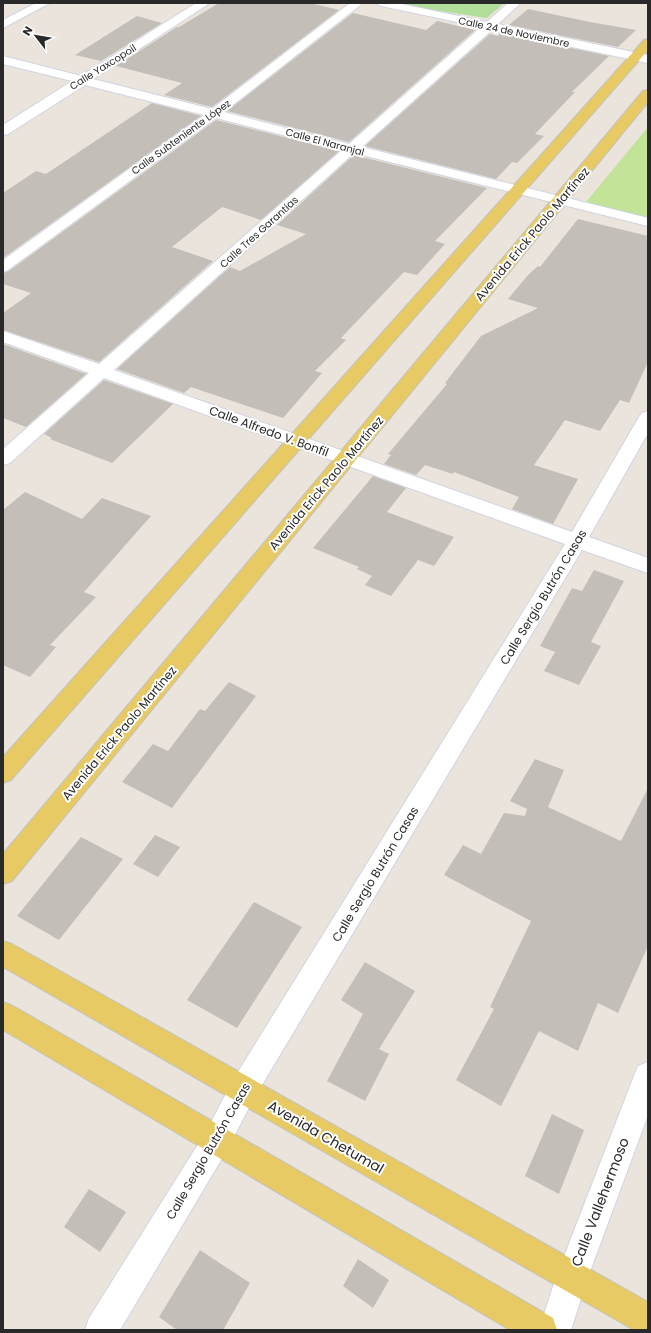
<svg xmlns="http://www.w3.org/2000/svg" width="651" height="1333" font-family="Poppins,sans-serif">
  <style>
    .green { fill: #b1de9b }
    .pitch { fill: #c3e498 }
    .building { fill: #c3beb7 }
    .lines { fill: none; stroke-linecap: round; stroke-linejoin: round }
    .minor-casing { stroke: #d1d4e1; stroke-width: 2 }
    .major-casing { stroke: #c3c3c3; stroke-width: 2 }
    .minor { fill: #fff; fill-rule: evenodd }
    .major { fill: #e7ca64; fill-rule: evenodd }
    .labels { text-anchor: middle; dominant-baseline: central; stroke-width: 4; stroke-linejoin: round; paint-order: stroke }
    .far-street-label { font-size: 10px; fill: #292929; stroke: #fff }
    .street-label { font-size: 12px; fill: #292929; stroke: #fff }
    .near-street-label { font-size: 14px; fill: #292929; stroke: #fff }
  </style>
  <rect width="100%" height="100%" fill="#eae4dc"/>
  <!-- green -->
  <path class="green" d="M 384,3 L 504,3 L 487,18 Z"/>
  <!-- pitch -->
  <path class="pitch" d="M 648,127 L 648,218 L 586,202 Z"/>
  <!-- building -->
  <path class="building" d="M 219,3 L 310,3 L 339,10 L 212,107 L 164,95 L 182,83 L 116,66 L 177,27 L 179,27 Z
    M 528,9 L 590,22 L 636,30 L 618,47 L 509,25 Z
    M 353,13 L 426,30 L 437,21 L 475,30 L 349,142 L 227,111 Z
    M 137,16 L 162,23 L 101,61 L 75,55 Z
    M 500,33 L 609,56 L 572,92 L 575,92 L 535,134 L 544,136 L 517,163 L 512,162 L 496,179 L 365,146 L 490,34 L 498,36 Z
    M 152,103 L 201,116 L 3,258 L 3,193 L 36,171 L 46,174 Z
    M 216,120 L 339,151 L 261,220 L 222,207 L 172,247 L 213,261 L 99,362 L 3,330 L 3,313 L 31,293 L 3,284 L 3,273 L 9,271 Z
    M 354,155 L 487,188 L 435,241 L 445,244 L 417,275 L 404,272 L 341,338 L 346,340 L 315,371 L 322,373 L 283,418 L 191,387 L 184,393 L 117,369 L 230,267 L 240,271 L 306,234 L 277,225 Z
    M 578,219 L 648,236 L 648,362 L 629,403 L 620,400 L 600,431 L 565,420 L 534,465 L 578,479 L 553,524 L 512,509 L 519,497 L 454,472 L 453,474 L 425,465 L 416,475 L 384,464 L 391,455 L 388,454 L 447,384 L 445,383 L 481,336 L 538,308 L 508,299 L 528,275 L 538,266 L 540,267 Z
    M 3,344 L 86,374 L 26,427 L 3,418 Z
    M 104,380 L 173,404 L 112,463 L 50,439 L 52,438 L 44,434 Z
    M 373,476 L 406,488 L 387,512 L 454,537 L 434,566 L 418,560 L 391,596 L 365,585 L 372,576 L 357,569 L 359,567 L 313,548 Z
    M 25,492 L 82,519 L 102,498 L 151,516 L 84,592 L 96,597 L 50,645 L 56,647 L 30,677 L 3,665 L 3,510 Z
    M 594,570 L 624,581 L 591,642 L 601,646 L 579,685 L 544,671 L 555,652 L 540,646 L 572,588 L 582,591 Z
    M 229,682 L 256,696 L 172,808 L 122,782 L 153,744 L 168,751 L 200,709 L 205,711 Z
    M 535,759 L 564,770 L 548,807 L 621,841 L 648,788 L 648,946 L 618,1013 L 598,1003 L 578,1051 L 539,1031 L 501,1106 L 456,1080 L 494,1009 L 490,1007 L 531,921 L 444,875 L 463,845 L 481,854 L 504,813 L 525,816 L 527,809 L 510,801 Z
    M 155,835 L 180,847 L 158,877 L 133,864 Z
    M 81,837 L 123,859 L 59,940 L 17,916 Z
    M 254,902 L 302,927 L 237,1028 L 187,1000 Z
    M 365,962 L 415,991 L 379,1049 L 389,1054 L 365,1101 L 327,1081 L 363,1014 L 341,1000 Z
    M 552,1114 L 584,1130 L 559,1194 L 525,1176 Z
    M 89,1189 L 126,1212 L 100,1252 L 64,1227 Z
    M 200,1250 L 250,1283 L 223,1330 L 177,1330 L 159,1317 Z
    M 358,1259 L 389,1280 L 373,1308 L 343,1286 Z"/>
  <g class="lines">
    <defs>
      <path id="minor" d="M 36,3 L 50,3 L 3,28 L 3,20 Z
        M 196,3 L 210,3 L 93,79 L 212,109 L 350,3 L 363,3 L 224,112 L 349,144 L 481,27 L 381,6 L 375,3 L 397,3 L 487,22 L 508,3 L 521,3 L 498,24 L 648,55 L 648,63 L 492,30 L 362,147 L 648,218 L 648,226 L 354,153 L 114,370 L 572,532 L 639,417 L 642,413 L 648,411 L 648,433 L 589,537 L 648,558 L 648,573 L 582,550 L 253,1100 L 227,1150 L 120,1330 L 85,1330 L 89,1318 L 207,1130 L 233,1080 L 565,544 L 104,378 L 10,463 L 3,465 L 3,449 L 89,373 L 3,342 L 3,331 L 99,364 L 342,150 L 216,118 L 8,270 L 3,272 L 3,260 L 204,115 L 85,85 L 8,134 L 3,135 L 3,125 L 72,81 L 3,64 L 3,56 L 81,76 Z
        M 648,1062 L 648,1115 L 588,1277 L 571,1330 L 539,1330 L 556,1277 L 634,1076 L 638,1066 Z"/>
      <path id="major" d="M 648,39 L 648,50 L 11,780 L 3,783 L 3,757 L 644,40 Z
        M 648,90 L 648,102 L 12,881 L 3,884 L 3,854 L 643,91 Z
        M 3,941 L 12,944 L 648,1302 L 648,1330 L 634,1330 L 3,967 Z
        M 3,1002 L 13,1006 L 553,1318 L 557,1330 L 510,1330 L 3,1030 Z"/>
    </defs>
    <!-- minor casing -->
    <use href="#minor" class="minor-casing"/>
    <!-- major casing -->
    <use href="#major" class="major-casing"/>
    <!-- minor -->
    <use href="#minor" class="minor"/>
    <!-- major -->
    <use href="#major" class="major"/>
  </g>
  <g class="labels">
    <!-- far-street labels -->
    <g class="far-street-label">
      <text transform="translate(514 32) rotate(12)">Calle 24 de Noviembre</text>
      <text transform="translate(103 67) rotate(-32)">Calle Yaxcopoil</text>
      <text transform="translate(181 137) rotate(-36)">Calle Subteniente López</text>
      <text transform="translate(325 142) rotate(15)">Calle El Naranjal</text>
      <text transform="translate(259 232) rotate(-42)">Calle Tres Garantías</text>
    </g>
    <!-- street labels -->
    <g class="street-label">
      <text transform="translate(532 234) rotate(-50)">Avenida Erick Paolo Martínez</text>
      <text transform="translate(269 431) rotate(20)">Calle Alfredo V. Bonfil</text>
      <text transform="translate(326 483) rotate(-50)">Avenida Erick Paolo Martínez</text>
      <text transform="translate(543 597) rotate(-59)">Calle Sergio Butrón Casas</text>
      <text transform="translate(119 733) rotate(-50)">Avenida Erick Paolo Martínez</text>
      <text transform="translate(375 874) rotate(-59)">Calle Sergio Butrón Casas</text>
      <text transform="translate(208 1151) rotate(-60)">Calle Sergio Butrón Casas</text>
    </g>
    <!-- near-street labels -->
    <g class="near-street-label">
      <text transform="translate(326 1137) rotate(30)">Avenida Chetumal</text>
      <text transform="translate(600 1202) rotate(-69)">Calle Vallehermoso</text>
    </g>
  </g>
  <!-- border -->
  <rect width="651" height="1333" fill="none" stroke="#292929" stroke-width="8"/>
  <!-- north arrow -->
  <g transform="translate(36 36) rotate(301)" stroke="#ffffff" stroke-width="3" paint-order="stroke">
  <path d="M0-3L7 15L0 10L-7 15Z" fill="#292929"/>
  <text y="-6" font-size="11" font-weight="bold" text-anchor="middle" fill="#292929">N</text>
  </g>
</svg>
